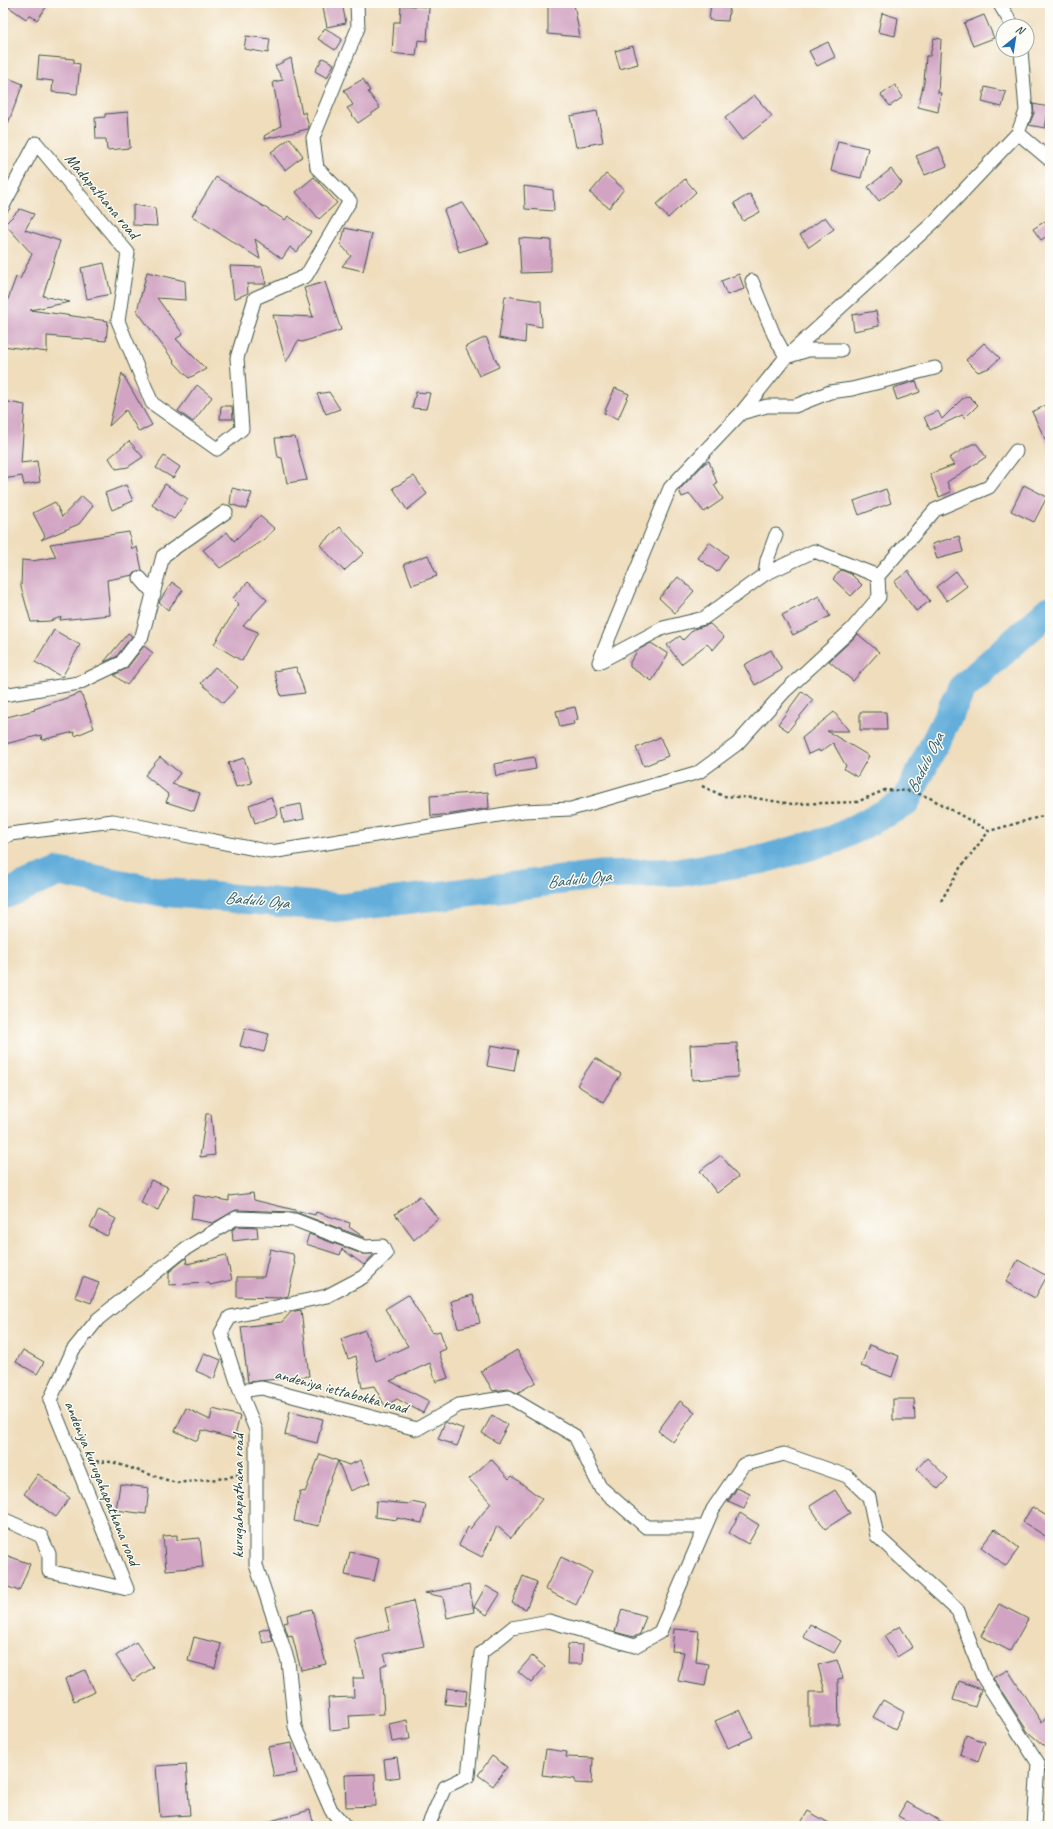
<svg xmlns="http://www.w3.org/2000/svg" width="1053" height="1829" font-family="Caveat,sans-serif">
  <style>
    .lines { fill: none; stroke-linecap: round; stroke-linejoin: round }
    .river { stroke: #62adda; stroke-width: 29 }
    .building { fill: #d1a4c3 }
    .minor-casing { stroke: #3e5548; stroke-width: 15 }
    .path { stroke: #3e5548; stroke-width: 2.5; stroke-dasharray: 3 3; stroke-linecap: butt }
    .minor { stroke: #fff; stroke-width: 13 }
    .labels { text-anchor: middle; dominant-baseline: central; stroke-width: 3; stroke-linejoin: round; paint-order: stroke }
    .street-label { font-size: 16px; fill: #1f3d34; stroke: #fdfcf7 }
    .water-label { font-size: 17px; font-style: italic; fill: #335f66; stroke: #fdfcf7 }
  </style>
  <rect width="100%" height="100%" fill="#fdfcf7"/>
  <filter id="ink" filterUnits="userSpaceOnUse"><feTurbulence type="fractalNoise" baseFrequency=".025" numOctaves="2"/><feDisplacementMap in="SourceGraphic" scale="8" xChannelSelector="R" yChannelSelector="G"/><feConvolveMatrix kernelMatrix="1 2 1 2 8 2 1 2 1" color-interpolation-filters="sRGB"/></filter>
  <filter id="wash" filterUnits="userSpaceOnUse"><feTurbulence type="fractalNoise" baseFrequency=".012" numOctaves="4" result="noise"/><feDisplacementMap in="SourceGraphic" scale="16" xChannelSelector="R" yChannelSelector="G"/><feGaussianBlur stdDeviation="0.9" result="paint"/><feColorMatrix in="noise" values="0 0 0 0 0 0 0 0 0 0 0 0 0 0 0 0 0 1.4 0 .05"/><feComposite in="paint" operator="in"/></filter>
  <g filter="url(#wash)">
    <rect width="100%" height="100%" fill="#efddbc"/>
    <g class="lines">
      <!-- river -->
      <path class="river" d="M 3,895 L 59,872 L 162,892 L 341,908 L 601,875 L 682,872 L 760,860 L 835,839 L 905,803 L 962,688 L 1050,610"/>
    </g>
    <g id="blocks">
      <!-- building -->
      <path class="building" d="M 3,3 L 49,3 L 37,20 L 29,15 L 26,19 Z
        M 322,3 L 342,3 L 346,23 L 327,27 Z
        M 548,3 L 574,4 L 580,37 L 548,34 Z
        M 711,3 L 730,3 L 728,21 L 709,20 Z
        M 401,5 L 429,7 L 427,41 L 418,40 L 416,56 L 392,53 L 394,22 L 400,22 Z
        M 882,13 L 898,18 L 895,36 L 878,32 Z
        M 984,15 L 994,38 L 973,46 L 964,23 Z
        M 325,28 L 342,39 L 335,50 L 318,39 Z
        M 246,36 L 270,39 L 268,53 L 244,49 Z
        M 934,38 L 941,39 L 938,93 L 941,93 L 938,112 L 918,107 L 924,82 L 926,56 L 930,56 Z
        M 828,42 L 835,57 L 817,66 L 809,51 Z
        M 633,46 L 638,64 L 620,69 L 615,51 Z
        M 39,56 L 74,59 L 74,63 L 80,64 L 77,94 L 52,92 L 53,81 L 37,79 Z
        M 291,58 L 302,114 L 305,112 L 309,127 L 308,129 L 265,139 L 264,136 L 281,126 L 273,82 L 283,80 L 275,66 Z
        M 323,58 L 334,64 L 327,78 L 315,71 Z
        M 3,76 L 23,84 L 4,134 L 3,133 Z
        M 363,79 L 370,91 L 368,92 L 380,108 L 358,123 L 347,108 L 353,105 L 344,90 Z
        M 895,85 L 903,97 L 890,106 L 881,95 Z
        M 985,87 L 1006,92 L 1002,107 L 982,102 Z
        M 754,95 L 772,116 L 742,140 L 725,118 Z
        M 1033,104 L 1049,107 L 1045,128 L 1029,125 L 1034,113 Z
        M 597,111 L 603,142 L 576,147 L 570,116 Z
        M 128,112 L 130,148 L 107,150 L 106,139 L 96,139 L 95,118 L 105,117 L 105,114 Z
        M 290,138 L 303,156 L 285,170 L 271,152 Z
        M 838,141 L 868,148 L 861,178 L 831,171 Z
        M 939,147 L 947,166 L 925,175 L 916,156 Z
        M 891,169 L 902,183 L 879,201 L 868,187 Z
        M 606,174 L 624,189 L 609,208 L 590,193 Z
        M 216,177 L 285,220 L 288,216 L 311,232 L 297,252 L 290,247 L 282,259 L 255,239 L 260,259 L 192,216 Z
        M 314,177 L 337,203 L 319,219 L 296,192 Z
        M 685,179 L 696,192 L 668,218 L 656,205 Z
        M 524,186 L 553,190 L 554,211 L 525,209 Z
        M 750,194 L 760,212 L 743,221 L 734,203 Z
        M 463,203 L 489,243 L 459,252 L 444,210 Z
        M 133,205 L 155,208 L 157,226 L 133,225 Z
        M 20,209 L 34,214 L 25,230 L 60,241 L 43,296 L 70,302 L 30,310 L 108,321 L 106,341 L 47,336 L 47,352 L 3,346 L 3,313 L 16,277 L 20,279 L 32,254 L 5,224 Z
        M 825,217 L 834,229 L 809,247 L 800,235 Z
        M 1050,218 L 1050,234 L 1041,240 L 1033,229 Z
        M 345,228 L 372,234 L 363,271 L 342,266 L 351,256 L 341,245 Z
        M 519,238 L 551,240 L 551,272 L 521,273 Z
        M 104,263 L 111,294 L 87,299 L 81,268 Z
        M 230,266 L 262,267 L 266,284 L 247,284 L 248,293 L 234,299 Z
        M 147,272 L 185,281 L 186,300 L 157,298 L 183,334 L 176,339 L 206,369 L 189,378 L 173,361 L 174,361 L 137,311 Z
        M 739,274 L 744,289 L 727,295 L 721,281 Z
        M 325,282 L 341,330 L 302,342 L 298,341 L 286,362 L 273,315 L 313,317 L 304,288 Z
        M 505,296 L 541,301 L 542,327 L 526,324 L 525,343 L 499,338 Z
        M 876,311 L 879,326 L 854,331 L 852,315 Z
        M 486,337 L 499,367 L 479,376 L 465,347 Z
        M 984,343 L 1000,358 L 989,368 L 978,372 L 966,360 Z
        M 122,373 L 152,425 L 139,432 L 126,410 L 109,426 Z
        M 916,381 L 920,392 L 897,400 L 893,388 Z
        M 197,385 L 212,397 L 193,422 L 178,411 Z
        M 615,388 L 629,394 L 618,419 L 604,413 Z
        M 329,392 L 340,409 L 326,414 L 317,394 Z
        M 416,392 L 430,393 L 426,409 L 412,408 Z
        M 969,396 L 978,405 L 965,418 L 962,415 L 930,430 L 924,417 L 938,411 L 942,419 L 962,399 Z
        M 3,401 L 25,405 L 21,463 L 37,461 L 40,482 L 24,485 L 22,476 L 3,479 Z
        M 1050,403 L 1050,449 L 1032,412 Z
        M 221,406 L 232,406 L 233,419 L 220,419 Z
        M 295,437 L 307,480 L 287,483 L 282,458 L 278,457 L 275,438 Z
        M 129,441 L 143,457 L 128,467 L 116,469 L 109,458 Z
        M 972,444 L 977,444 L 986,457 L 947,482 L 951,492 L 939,497 L 930,474 L 954,465 L 949,458 Z
        M 164,456 L 180,467 L 173,478 L 156,468 Z
        M 709,461 L 717,483 L 714,485 L 723,499 L 704,512 L 690,494 L 682,497 L 679,490 L 705,463 Z
        M 414,476 L 427,494 L 407,510 L 393,488 Z
        M 165,484 L 188,499 L 174,519 L 152,505 Z
        M 126,485 L 133,501 L 112,510 L 105,493 Z
        M 1024,485 L 1047,497 L 1034,522 L 1011,511 Z
        M 232,488 L 252,493 L 246,509 L 230,504 Z
        M 886,489 L 891,503 L 859,515 L 854,501 Z
        M 82,496 L 93,506 L 79,524 L 41,540 L 45,536 L 33,513 L 55,502 L 62,517 Z
        M 260,516 L 275,529 L 263,540 L 220,568 L 203,550 L 227,532 L 234,541 Z
        M 340,527 L 364,553 L 344,571 L 320,545 Z
        M 129,532 L 132,549 L 137,547 L 142,570 L 135,572 L 133,575 L 107,580 L 110,615 L 60,620 L 61,617 L 50,621 L 31,622 L 21,587 L 22,560 L 32,561 L 56,557 L 50,544 Z
        M 959,536 L 963,552 L 937,559 L 932,544 Z
        M 709,542 L 728,556 L 717,572 L 698,558 Z
        M 428,555 L 437,576 L 412,585 L 404,564 Z
        M 841,570 L 851,574 L 862,585 L 851,596 L 833,579 Z
        M 908,571 L 930,601 L 916,611 L 894,582 Z
        M 956,571 L 967,586 L 947,601 L 936,587 Z
        M 678,577 L 694,591 L 675,613 L 659,598 Z
        M 172,582 L 183,590 L 168,610 L 159,602 Z
        M 248,582 L 267,600 L 243,626 L 258,632 L 242,661 L 214,644 L 239,604 L 233,598 Z
        M 819,596 L 830,616 L 793,635 L 782,615 Z
        M 710,624 L 724,637 L 713,650 L 707,644 L 681,664 L 667,645 L 680,636 L 683,640 L 694,629 Z
        M 54,630 L 80,645 L 62,677 L 35,662 Z
        M 128,633 L 132,636 L 116,657 L 104,662 Z
        M 858,634 L 879,652 L 853,681 L 829,661 Z
        M 651,643 L 668,654 L 652,681 L 630,667 L 630,662 L 638,650 Z
        M 144,646 L 153,653 L 127,685 L 114,675 L 127,668 Z
        M 771,650 L 782,670 L 755,685 L 744,665 Z
        M 215,667 L 238,687 L 223,703 L 201,683 Z
        M 296,667 L 305,693 L 281,696 L 274,671 Z
        M 802,691 L 813,700 L 788,731 L 778,724 Z
        M 81,693 L 94,728 L 75,736 L 74,732 L 42,740 L 41,735 L 5,744 L 3,735 L 3,718 L 35,710 L 34,709 Z
        M 575,707 L 578,719 L 573,721 L 574,724 L 560,727 L 556,711 Z
        M 834,712 L 849,731 L 827,731 L 869,756 L 857,777 L 844,769 L 846,766 L 833,743 L 820,752 L 819,750 L 808,754 L 802,738 Z
        M 860,712 L 886,712 L 887,730 L 860,730 Z
        M 660,737 L 668,756 L 644,766 L 636,748 Z
        M 160,757 L 180,773 L 172,784 L 200,793 L 194,811 L 166,802 L 169,795 L 145,775 Z
        M 534,757 L 536,769 L 496,776 L 494,764 Z
        M 244,758 L 252,783 L 236,787 L 228,763 Z
        M 488,792 L 489,808 L 452,814 L 431,816 L 430,796 Z
        M 271,797 L 278,815 L 255,823 L 249,805 Z
        M 301,804 L 304,819 L 284,823 L 281,808 Z
        M 245,1028 L 269,1034 L 264,1052 L 240,1046 Z
        M 737,1043 L 738,1077 L 692,1080 L 690,1045 Z
        M 491,1045 L 518,1050 L 514,1071 L 487,1066 Z
        M 595,1058 L 621,1074 L 603,1102 L 577,1085 Z
        M 206,1114 L 211,1114 L 215,1155 L 200,1157 Z
        M 721,1155 L 738,1177 L 717,1193 L 700,1171 Z
        M 151,1180 L 168,1187 L 158,1210 L 141,1203 Z
        M 253,1193 L 254,1200 L 315,1215 L 316,1212 L 350,1223 L 349,1227 L 365,1238 L 295,1212 L 236,1210 L 213,1223 L 191,1219 L 194,1195 L 229,1201 L 229,1196 Z
        M 420,1196 L 438,1219 L 414,1240 L 395,1214 Z
        M 99,1210 L 116,1219 L 107,1236 L 90,1227 Z
        M 238,1226 L 257,1227 L 258,1238 L 233,1241 L 232,1230 Z
        M 309,1234 L 362,1254 L 374,1254 L 364,1265 L 342,1249 L 340,1255 L 306,1244 Z
        M 270,1249 L 293,1254 L 295,1266 L 288,1296 L 280,1298 L 237,1297 L 237,1277 L 264,1277 Z
        M 226,1255 L 232,1280 L 210,1285 L 209,1283 L 169,1285 L 169,1272 L 186,1258 L 187,1264 Z
        M 1018,1260 L 1047,1276 L 1035,1298 L 1006,1282 Z
        M 83,1277 L 99,1283 L 91,1303 L 75,1297 Z
        M 408,1295 L 432,1333 L 440,1331 L 446,1349 L 439,1352 L 448,1378 L 436,1382 L 430,1363 L 390,1381 L 429,1401 L 423,1413 L 397,1399 L 385,1406 L 374,1386 L 362,1388 L 356,1356 L 348,1359 L 341,1339 L 365,1330 L 376,1361 L 408,1346 L 385,1309 Z
        M 473,1295 L 480,1323 L 458,1328 L 451,1301 Z
        M 301,1310 L 309,1376 L 248,1382 L 241,1327 L 282,1322 L 291,1312 Z
        M 869,1345 L 899,1356 L 892,1377 L 861,1366 Z
        M 23,1350 L 44,1362 L 37,1374 L 16,1362 Z
        M 517,1350 L 536,1382 L 517,1393 L 508,1389 L 493,1391 L 481,1371 Z
        M 204,1353 L 221,1360 L 214,1379 L 196,1371 Z
        M 893,1399 L 914,1399 L 915,1420 L 893,1420 Z
        M 680,1401 L 695,1412 L 673,1442 L 658,1431 Z
        M 186,1408 L 210,1420 L 213,1409 L 240,1416 L 234,1439 L 202,1430 L 197,1441 L 175,1431 Z
        M 290,1411 L 323,1419 L 317,1443 L 285,1435 Z
        M 492,1415 L 508,1425 L 498,1443 L 482,1433 Z
        M 445,1422 L 464,1429 L 457,1446 L 438,1439 Z
        M 320,1454 L 349,1465 L 361,1460 L 370,1483 L 350,1491 L 338,1461 L 325,1494 L 319,1526 L 294,1521 L 300,1491 L 305,1492 Z
        M 927,1458 L 948,1478 L 938,1489 L 917,1469 Z
        M 491,1459 L 509,1479 L 512,1476 L 542,1499 L 511,1538 L 497,1526 L 482,1557 L 459,1545 L 468,1527 L 470,1529 L 491,1503 L 469,1479 Z
        M 38,1474 L 70,1498 L 56,1517 L 24,1494 Z
        M 120,1484 L 149,1488 L 146,1514 L 116,1510 Z
        M 737,1488 L 750,1494 L 744,1509 L 728,1502 Z
        M 835,1490 L 850,1513 L 825,1529 L 810,1506 Z
        M 376,1501 L 410,1504 L 411,1502 L 426,1505 L 422,1523 L 397,1518 L 397,1520 L 375,1517 Z
        M 1032,1507 L 1050,1518 L 1050,1539 L 1023,1522 Z
        M 740,1513 L 759,1525 L 748,1544 L 729,1533 Z
        M 995,1529 L 1019,1548 L 1006,1566 L 981,1547 Z
        M 177,1535 L 177,1540 L 200,1538 L 203,1567 L 166,1570 L 163,1536 Z
        M 350,1552 L 379,1559 L 374,1581 L 345,1575 Z
        M 3,1554 L 30,1564 L 19,1591 L 3,1585 Z
        M 561,1557 L 592,1572 L 576,1605 L 545,1589 Z
        M 523,1576 L 537,1582 L 526,1609 L 512,1603 Z
        M 469,1585 L 474,1612 L 447,1618 L 443,1597 L 425,1593 Z
        M 486,1586 L 500,1594 L 487,1615 L 474,1607 Z
        M 413,1601 L 424,1646 L 384,1654 L 387,1664 L 381,1666 L 384,1714 L 349,1716 L 350,1728 L 330,1730 L 328,1698 L 354,1697 L 353,1678 L 364,1678 L 354,1639 L 390,1630 L 385,1608 Z
        M 999,1604 L 1028,1619 L 1010,1651 L 981,1636 Z
        M 312,1609 L 326,1664 L 301,1670 L 292,1635 L 288,1636 L 284,1623 L 288,1622 L 287,1615 Z
        M 622,1609 L 646,1616 L 640,1634 L 634,1637 L 615,1632 Z
        M 810,1624 L 841,1641 L 834,1653 L 803,1637 Z
        M 900,1626 L 913,1647 L 897,1657 L 884,1636 Z
        M 269,1628 L 273,1641 L 263,1643 L 259,1631 Z
        M 674,1629 L 699,1631 L 696,1662 L 709,1664 L 705,1686 L 678,1681 L 684,1652 L 672,1651 Z
        M 194,1637 L 221,1644 L 215,1668 L 188,1661 Z
        M 136,1642 L 153,1667 L 133,1681 L 116,1656 Z
        M 568,1644 L 583,1645 L 582,1664 L 567,1664 Z
        M 532,1656 L 545,1667 L 531,1683 L 518,1672 Z
        M 837,1660 L 843,1678 L 838,1679 L 839,1725 L 809,1725 L 809,1692 L 825,1692 L 818,1665 Z
        M 85,1670 L 95,1692 L 74,1701 L 65,1679 Z
        M 1008,1670 L 1042,1723 L 1050,1713 L 1050,1751 L 1028,1732 L 993,1678 Z
        M 959,1681 L 981,1689 L 975,1707 L 953,1700 Z
        M 447,1688 L 467,1691 L 465,1706 L 445,1704 Z
        M 883,1700 L 904,1712 L 895,1729 L 873,1717 Z
        M 740,1710 L 753,1737 L 728,1748 L 715,1721 Z
        M 407,1720 L 410,1739 L 392,1742 L 389,1724 Z
        M 966,1735 L 985,1742 L 978,1761 L 960,1754 Z
        M 292,1743 L 297,1773 L 274,1777 L 268,1747 Z
        M 546,1749 L 567,1752 L 566,1757 L 593,1758 L 592,1784 L 575,1783 L 575,1779 L 542,1775 Z
        M 492,1756 L 507,1767 L 493,1786 L 478,1775 Z
        M 397,1757 L 400,1777 L 386,1779 L 384,1759 Z
        M 186,1764 L 190,1815 L 160,1817 L 156,1766 Z
        M 375,1774 L 376,1806 L 346,1807 L 345,1775 Z
        M 906,1802 L 920,1809 L 948,1826 L 916,1826 L 898,1816 Z
        M 310,1810 L 314,1826 L 268,1826 L 267,1822 Z
        M 808,1811 L 834,1826 L 799,1826 Z"/>
    </g>
  </g>
  <g filter="url(#ink)">
    <use href="#blocks" fill-opacity="0" stroke="#3e5548" stroke-width="1"/>
    <g class="lines">
      <defs>
        <path id="minor" d="M 999,3 L 1013,26
          M 1018,133 L 1050,160
          M 3,206 L 36,143 L 128,253 L 118,321 L 152,403 L 217,449 L 242,429 L 237,358 L 255,298 L 306,276 L 350,201 L 317,168 L 313,138 L 358,28 L 357,3
          M 752,281 L 774,335 L 786,357 L 808,350 L 841,350
          M 741,413 L 767,406 L 795,406 L 830,392 L 852,389 L 935,368
          M 765,574 L 767,560 L 776,535
          M 878,576 L 935,510 L 989,487 L 1016,451
          M 140,578 L 154,594
          M 3,695 L 79,683 L 121,663 L 142,636 L 163,556 L 226,512
          M 3,838 L 10,834 L 113,821 L 271,852 L 523,811 L 571,809 L 699,772 L 737,744 L 785,691 L 852,629 L 879,597 L 878,576 L 814,551 L 765,574 L 704,618 L 663,628 L 599,662 L 670,488 L 741,413 L 786,357 L 936,220 L 1018,133 L 1026,111 L 1021,50
          M 240,1391 L 262,1388 L 417,1429 L 459,1405 L 509,1397 L 575,1436 L 600,1487 L 646,1527 L 705,1527
          M 3,1519 L 41,1536 L 49,1554 L 49,1571 L 127,1589 L 50,1400 L 73,1350 L 98,1319 L 185,1249 L 236,1218 L 295,1220 L 365,1247 L 382,1246 L 386,1254 L 363,1277 L 327,1296 L 230,1317 L 221,1333 L 240,1391 L 256,1430 L 256,1565 L 288,1661 L 295,1727 L 331,1810 L 345,1826
          M 428,1826 L 445,1787 L 468,1776 L 481,1653 L 512,1628 L 549,1621 L 635,1646 L 660,1632 L 713,1509 L 743,1465 L 784,1454 L 847,1476 L 869,1497 L 877,1536 L 958,1611 L 983,1677 L 1038,1763 L 1034,1826"/>
      </defs>
      <!-- minor casing -->
      <use href="#minor" class="minor-casing"/>
      <!-- path -->
      <path class="path" d="M 702,786 L 723,796 L 755,798 L 792,804 L 857,802 L 885,790 L 911,791 L 930,798 L 989,831 L 1050,814
        M 941,901 L 960,868 L 989,831
        M 90,1461 L 112,1462 L 176,1483 L 227,1478 L 242,1473"/>
      <!-- minor -->
      <use href="#minor" class="minor"/>
    </g>
  </g>
  <g class="labels">
    <!-- street labels -->
    <g class="street-label">
      <text transform="translate(102 196) rotate(50)">Madapathana road</text>
      <text transform="translate(341 1391) rotate(15)">andeniya iettabokka road</text>
      <text transform="translate(102 1483) rotate(68)">andeniya kurugahapathana road</text>
      <text transform="translate(238 1496) rotate(-90)">kurugahapathana road</text>
    </g>
    <!-- water labels -->
    <g class="water-label">
      <text transform="translate(925 763) rotate(-64)">Badulu Oya</text>
      <text transform="translate(579 879) rotate(-6)">Badulu Oya</text>
      <text transform="translate(257 900) rotate(5)">Badulu Oya</text>
    </g>
  </g>
  <!-- margin -->
  <rect width="1053" height="1829" fill="none" stroke="#fdfcf7" stroke-width="16"/>
  <!-- north arrow -->
  <g transform="translate(1015 38) rotate(30)"><circle r="19" fill="#fdfcf7" stroke="#a4b0a9"/>
  <path d="M0-3L7 15L0 10L-7 15Z" fill="#1f6fb2"/>
  <text y="-6" font-size="11" font-weight="bold" text-anchor="middle" fill="#1f3d34">N</text>
  </g>
</svg>
